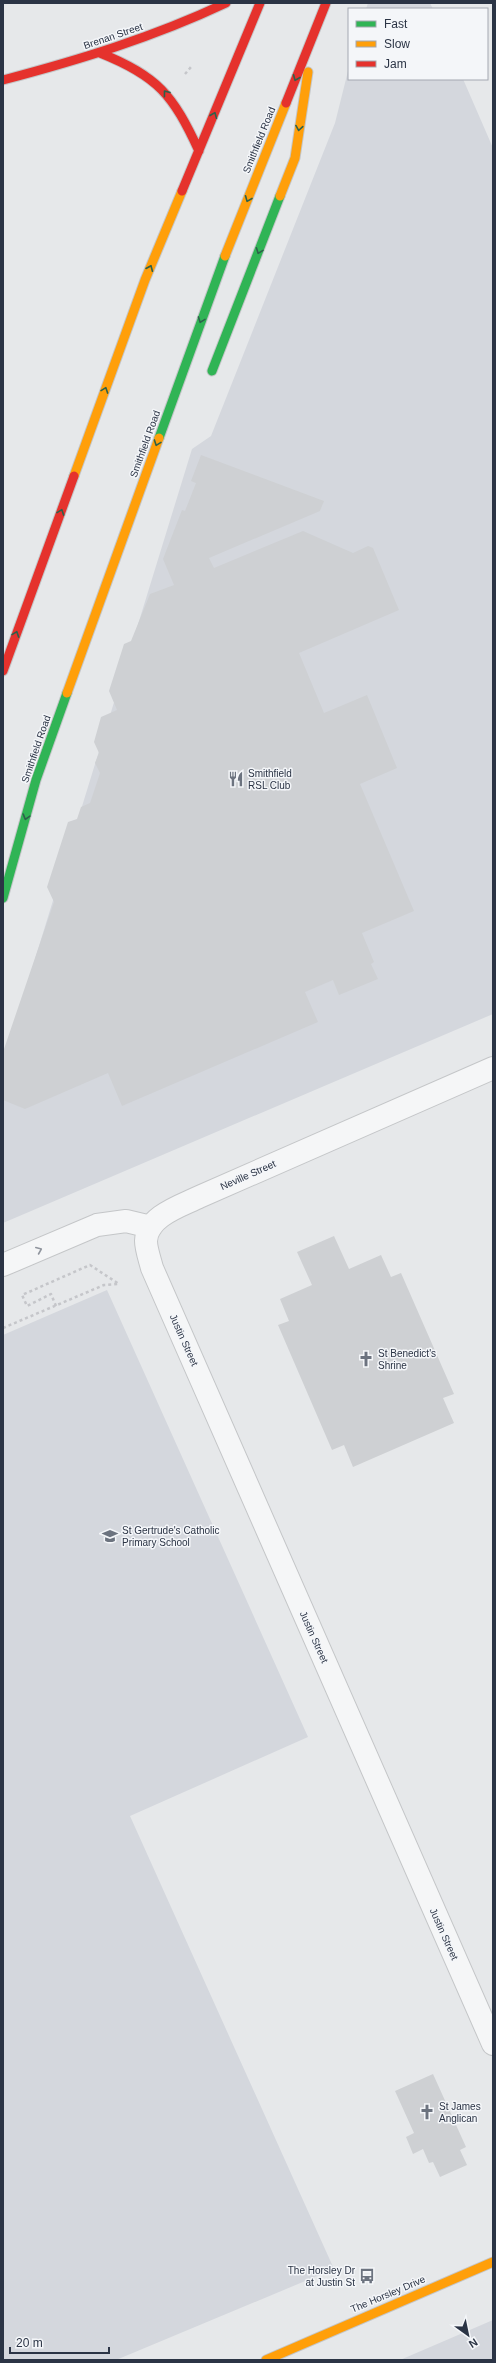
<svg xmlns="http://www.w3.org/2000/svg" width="496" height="2363" font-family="Helvetica,sans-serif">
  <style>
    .built { fill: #d4d7dd }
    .building { fill: #ced0d3 }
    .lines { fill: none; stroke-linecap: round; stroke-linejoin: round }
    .street-casing { stroke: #c4c6c8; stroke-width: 24 }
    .fast-casing { stroke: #c4c6c8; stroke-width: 11 }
    .slow-casing { stroke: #c4c6c8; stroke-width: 11 }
    .jam-casing { stroke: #c4c6c8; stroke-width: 11 }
    .path { stroke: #c5c6ca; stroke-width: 2.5; stroke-dasharray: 3 3; stroke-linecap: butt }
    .street { stroke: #f5f6f7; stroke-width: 22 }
    .fast { stroke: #30b455; stroke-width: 9 }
    .slow { stroke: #ff9f0a; stroke-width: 9 }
    .jam { stroke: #e5322d; stroke-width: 9 }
    .oneway { stroke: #2d614b }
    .oneway2 { stroke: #90959e }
    .labels { text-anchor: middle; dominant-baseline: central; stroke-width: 3; stroke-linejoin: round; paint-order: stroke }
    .street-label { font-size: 10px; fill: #2b3445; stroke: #f4f6f9 }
    .poi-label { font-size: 10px; fill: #2b3445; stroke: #f4f6f9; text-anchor: start }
  </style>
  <rect width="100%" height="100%" fill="#e6e8ea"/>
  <!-- built -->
  <path class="built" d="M 368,3 L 430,3 L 433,9 L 366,9 Z
    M 349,67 L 349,79 L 463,79 L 493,148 L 493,1014 L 3,1223 L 3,1063 L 192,449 L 211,436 L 335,123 Z
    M 107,1290 L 308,1737 L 130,1816 L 334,2269 L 116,2360 L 3,2360 L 3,1335 Z
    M 493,2320 L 493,2360 L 400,2360 Z"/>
  <!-- building -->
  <path class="building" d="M 201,455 L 324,501 L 320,511 L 209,558 L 214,568 L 303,531 L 353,553 L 368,546 L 373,548 L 399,610 L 299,653 L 324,713 L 367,695 L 397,768 L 360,784 L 414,911 L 362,933 L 374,962 L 371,964 L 378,979 L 339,995 L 333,980 L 305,992 L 318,1022 L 122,1106 L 108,1073 L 25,1109 L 3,1100 L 3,1052 L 54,902 L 47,887 L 68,822 L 77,819 L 81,807 L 90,803 L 100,773 L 95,763 L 99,753 L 94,742 L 101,717 L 117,710 L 109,691 L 124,644 L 131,641 L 150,594 L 174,585 L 163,559 L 182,510 L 185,511 L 196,483 L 191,481 Z
    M 334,1236 L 349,1269 L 381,1255 L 391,1277 L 401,1273 L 454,1394 L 443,1398 L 454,1423 L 353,1467 L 344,1445 L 332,1450 L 278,1325 L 289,1321 L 280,1299 L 312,1285 L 297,1252 Z
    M 433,2074 L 466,2147 L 460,2150 L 467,2165 L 440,2177 L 433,2162 L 429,2163 L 423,2149 L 413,2154 L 406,2137 L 414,2133 L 395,2091 Z"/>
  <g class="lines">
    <defs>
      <path id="street" d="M 493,1068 L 199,1197 C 181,1206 147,1216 146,1241 C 146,1249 150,1260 152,1268 L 493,2044
        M 3,1265 L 97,1225 L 126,1221 L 151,1227"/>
      <path id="fast" d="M 212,371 L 280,196
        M 159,438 L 225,256
        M 3,898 L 36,780 L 67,693"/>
      <path id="slow" d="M 280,196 L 295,158 L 308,72
        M 225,256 L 286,103
        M 74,476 L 145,280 L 182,191
        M 67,693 L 159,438
        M 266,2360 L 493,2262"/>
      <path id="jam" d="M 100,53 C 158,76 173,95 199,151
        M 3,80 C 79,60 154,37 226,3
        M 286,103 L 326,3
        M 182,191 L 260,3
        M 3,671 L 74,476"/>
    </defs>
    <!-- street casing -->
    <use href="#street" class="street-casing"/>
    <!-- fast casing -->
    <use href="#fast" class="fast-casing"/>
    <!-- slow casing -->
    <use href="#slow" class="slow-casing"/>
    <!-- jam casing -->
    <use href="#jam" class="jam-casing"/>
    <!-- path -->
    <path class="path" d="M 185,74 L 191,67
      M 56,1306 L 51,1294 L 27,1306 L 22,1295 L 90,1265 L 119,1284
      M 3,1328 L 104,1285 L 118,1284"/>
    <!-- street -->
    <use href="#street" class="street"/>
    <!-- fast -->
    <use href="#fast" class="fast"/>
    <!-- slow -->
    <use href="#slow" class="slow"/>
    <!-- jam -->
    <use href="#jam" class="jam"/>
  </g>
  <!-- one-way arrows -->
  <defs><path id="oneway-chevron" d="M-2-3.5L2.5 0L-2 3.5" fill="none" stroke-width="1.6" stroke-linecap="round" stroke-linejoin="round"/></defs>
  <g class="oneway">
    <use href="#oneway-chevron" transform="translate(296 78) rotate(112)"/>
    <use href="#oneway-chevron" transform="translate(166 93) rotate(-127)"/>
    <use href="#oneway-chevron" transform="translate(214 115) rotate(-68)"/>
    <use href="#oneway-chevron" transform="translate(299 128) rotate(99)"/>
    <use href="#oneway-chevron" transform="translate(248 199) rotate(112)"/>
    <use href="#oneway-chevron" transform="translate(259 251) rotate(111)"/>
    <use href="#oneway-chevron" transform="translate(150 268) rotate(-67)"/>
    <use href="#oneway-chevron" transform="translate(201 320) rotate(110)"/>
    <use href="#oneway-chevron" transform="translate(105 390) rotate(-70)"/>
    <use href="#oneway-chevron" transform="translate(157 443) rotate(110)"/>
    <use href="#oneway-chevron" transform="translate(61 512) rotate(-70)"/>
    <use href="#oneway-chevron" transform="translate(16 634) rotate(-70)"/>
    <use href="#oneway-chevron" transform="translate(26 817) rotate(106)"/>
  </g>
  <use class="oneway2" href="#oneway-chevron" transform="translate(39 1250) rotate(-23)"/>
  <!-- icons -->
  <defs>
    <symbol id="restaurant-bare" viewBox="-9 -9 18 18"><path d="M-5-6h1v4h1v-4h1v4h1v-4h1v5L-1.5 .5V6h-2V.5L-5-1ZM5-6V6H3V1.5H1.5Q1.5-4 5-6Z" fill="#6c737f" stroke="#f4f6f9" stroke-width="2.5" paint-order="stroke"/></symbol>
    <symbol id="church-bare" viewBox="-9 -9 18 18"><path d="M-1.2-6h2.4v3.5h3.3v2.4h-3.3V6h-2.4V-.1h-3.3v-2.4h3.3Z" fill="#6c737f" stroke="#f4f6f9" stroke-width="2.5" paint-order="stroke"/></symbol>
    <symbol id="school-bare" viewBox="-9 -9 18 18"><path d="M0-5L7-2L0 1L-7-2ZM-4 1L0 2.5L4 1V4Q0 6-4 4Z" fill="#6c737f" stroke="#f4f6f9" stroke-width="2.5" paint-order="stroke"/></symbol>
    <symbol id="bus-bare" viewBox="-9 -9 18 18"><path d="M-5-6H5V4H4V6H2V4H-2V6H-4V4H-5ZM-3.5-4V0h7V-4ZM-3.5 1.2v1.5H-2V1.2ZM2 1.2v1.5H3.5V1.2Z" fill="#6c737f" stroke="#f4f6f9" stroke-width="2.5" paint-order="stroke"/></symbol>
  </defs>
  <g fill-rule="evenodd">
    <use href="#restaurant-bare" x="225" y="768" width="22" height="22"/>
    <use href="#church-bare" x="355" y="1348" width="22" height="22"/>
    <use href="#school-bare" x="99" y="1525" width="22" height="22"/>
    <use href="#church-bare" x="416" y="2101" width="22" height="22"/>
    <use href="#bus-bare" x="356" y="2265" width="22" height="22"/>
  </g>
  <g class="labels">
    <!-- street labels -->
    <g class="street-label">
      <text transform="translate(113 36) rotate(-19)">Brenan Street</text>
      <text transform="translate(259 140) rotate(-68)">Smithfield Road</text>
      <text transform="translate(145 444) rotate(-70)">Smithfield Road</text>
      <text transform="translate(36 749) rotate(-71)">Smithfield Road</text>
      <text transform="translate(248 1175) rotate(-24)">Neville Street</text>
      <text transform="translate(184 1340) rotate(66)">Justin Street</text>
      <text transform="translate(314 1637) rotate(66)">Justin Street</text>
      <text transform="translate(444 1934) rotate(66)">Justin Street</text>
      <text transform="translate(388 2294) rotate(-23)">The Horsley Drive</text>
    </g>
    <!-- poi labels -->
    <g class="poi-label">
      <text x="248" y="773">Smithfield<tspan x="248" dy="12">RSL Club</tspan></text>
      <text x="378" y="1353">St Benedict's<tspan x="378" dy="12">Shrine</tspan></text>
      <text x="122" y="1530">St Gertrude's Catholic<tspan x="122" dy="12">Primary School</tspan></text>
      <text x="439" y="2106">St James<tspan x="439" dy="12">Anglican</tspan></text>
      <text x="355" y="2270" text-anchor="end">The Horsley Dr<tspan x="355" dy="12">at Justin St</tspan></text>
    </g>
  </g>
  <!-- border -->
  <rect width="496" height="2363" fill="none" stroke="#2b3445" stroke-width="8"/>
  <!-- legend -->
  <rect x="348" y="8" width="140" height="72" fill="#f4f6f9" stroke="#a4a8b1"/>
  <rect x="356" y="21" width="20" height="6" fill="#30b455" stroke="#a4a8b1"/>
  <text x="384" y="28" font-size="12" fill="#2b3445">Fast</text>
  <rect x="356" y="41" width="20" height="6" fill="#ff9f0a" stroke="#a4a8b1"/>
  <text x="384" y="48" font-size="12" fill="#2b3445">Slow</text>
  <rect x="356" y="61" width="20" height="6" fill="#e5322d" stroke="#a4a8b1"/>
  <text x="384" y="68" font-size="12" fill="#2b3445">Jam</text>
  <!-- north arrow -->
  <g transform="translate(468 2335) rotate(147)" stroke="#f4f6f9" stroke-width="3" paint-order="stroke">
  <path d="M0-3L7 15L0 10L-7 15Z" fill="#2b3445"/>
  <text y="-6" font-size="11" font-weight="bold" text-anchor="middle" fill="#2b3445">N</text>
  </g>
  <!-- scale -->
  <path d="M10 2347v6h99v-6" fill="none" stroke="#2b3445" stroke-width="2"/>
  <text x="16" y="2347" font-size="12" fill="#2b3445" stroke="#f4f6f9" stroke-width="3" paint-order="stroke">20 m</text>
</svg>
